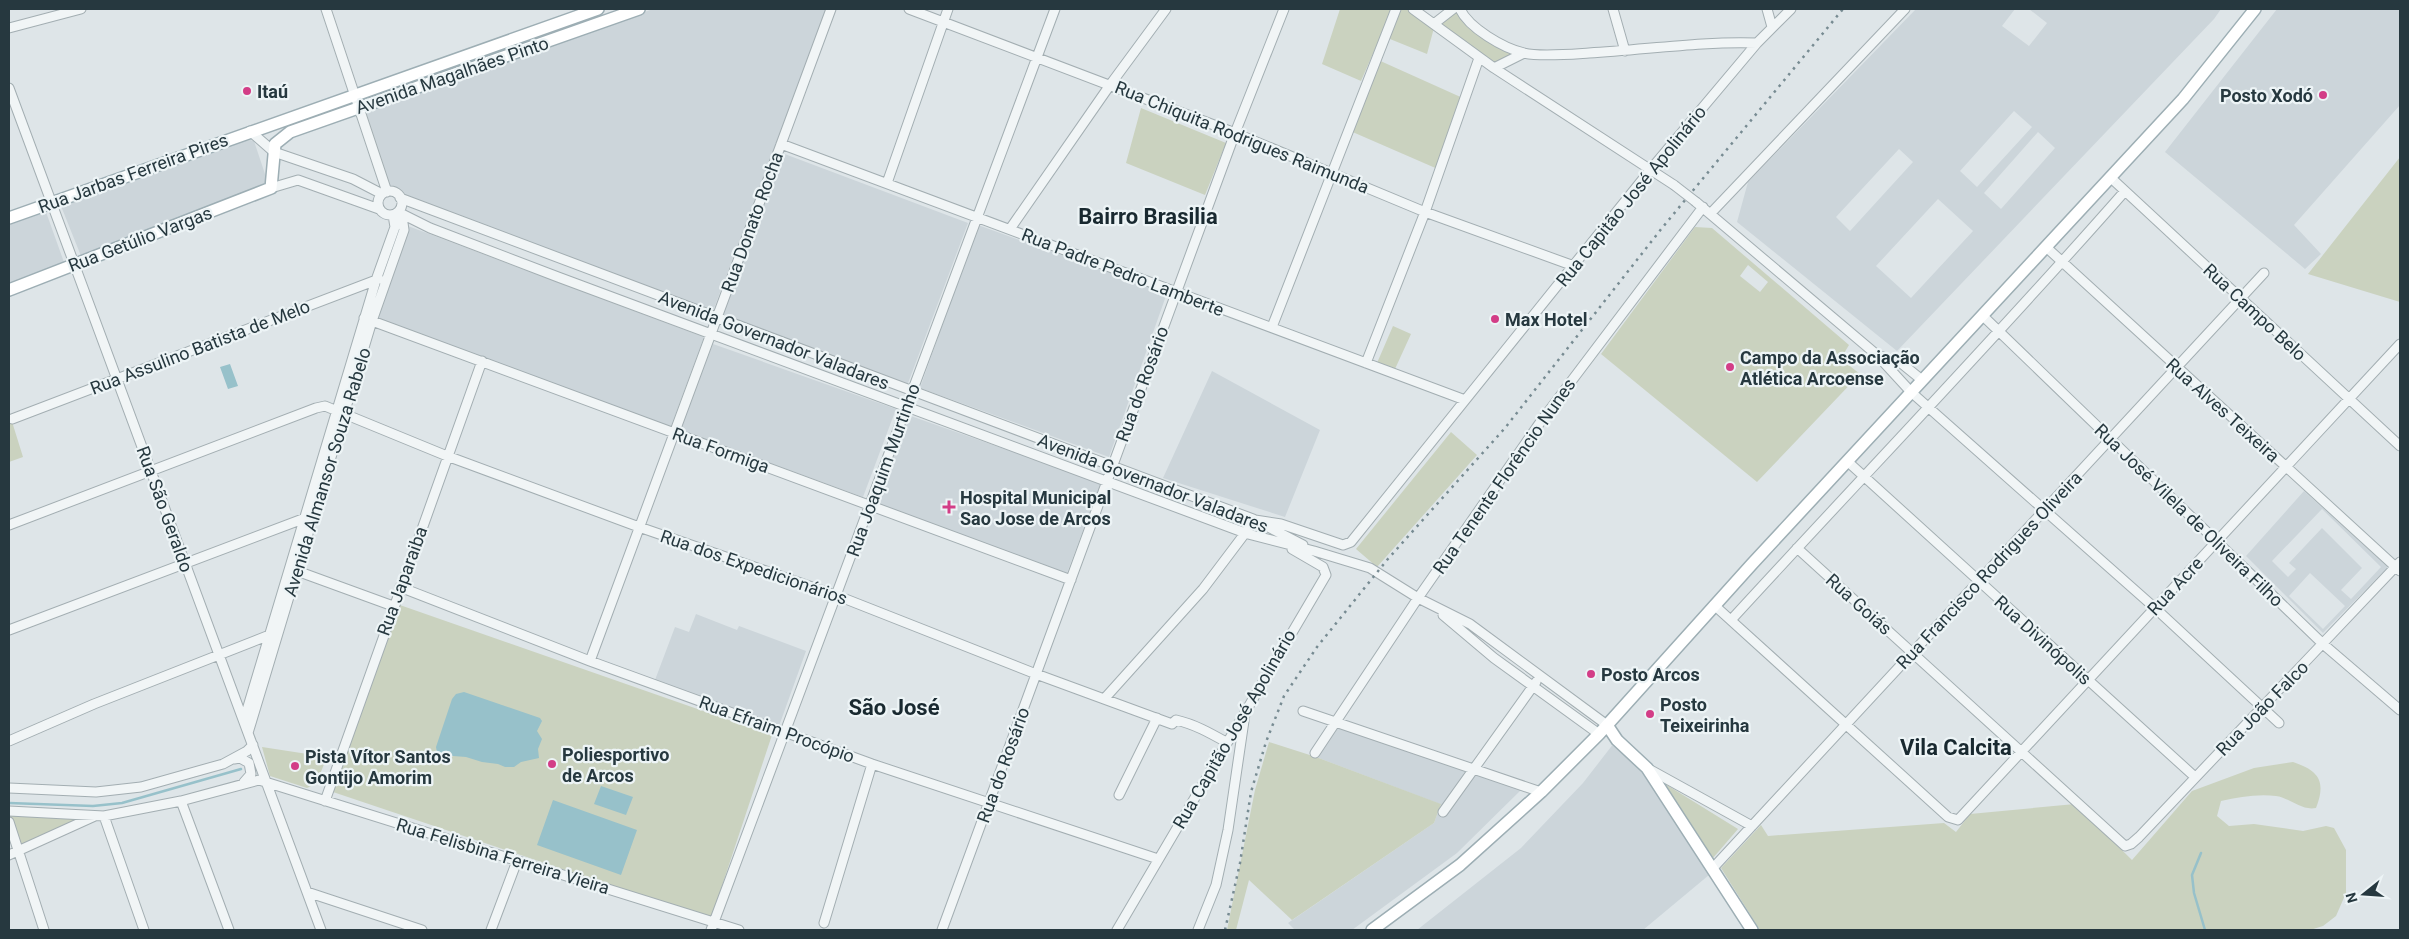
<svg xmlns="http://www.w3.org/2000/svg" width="2409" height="939" font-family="Roboto,sans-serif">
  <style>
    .built { fill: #ccd5da; fill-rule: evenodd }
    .green { fill: #cad2bf; fill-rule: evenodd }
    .water { fill: #97c1ca }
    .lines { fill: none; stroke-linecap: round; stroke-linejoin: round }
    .stream { stroke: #97c1ca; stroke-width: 2.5 }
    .minor-casing { stroke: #a3aeb2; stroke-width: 11 }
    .major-casing { stroke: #9daeb4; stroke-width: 14 }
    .minor { stroke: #f1f5f6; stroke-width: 9 }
    .major { stroke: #fff; stroke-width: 11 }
    .rail { stroke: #778b92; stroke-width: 2.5; stroke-dasharray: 2.5 5; stroke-linecap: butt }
    .minor-bridge-casing { stroke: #a3aeb2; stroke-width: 11; stroke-linecap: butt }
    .minor-bridge { stroke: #f1f5f6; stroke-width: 9 }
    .poi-dot { fill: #d33d87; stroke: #edf4f6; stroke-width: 2 }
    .labels { text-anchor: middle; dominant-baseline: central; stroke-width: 4.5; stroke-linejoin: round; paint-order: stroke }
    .street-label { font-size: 18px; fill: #26383f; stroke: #edf4f6 }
    .poi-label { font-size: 18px; font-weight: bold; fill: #26383f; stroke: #edf4f6; text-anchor: start }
    .district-label { font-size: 22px; font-weight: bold; fill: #192930; stroke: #edf4f6 }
  </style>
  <rect width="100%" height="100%" fill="#dee5e8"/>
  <!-- built -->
  <path class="built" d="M 653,9 L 827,9 L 713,311 L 389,191 L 363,112 Z
    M 1916,9 L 2015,9 L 2002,26 L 2029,46 L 2047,23 L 2029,9 L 2221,9 L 2214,19 L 1897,351 L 1737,222 L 1748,182 ZM 2014,111 L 2032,127 L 1977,187 L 1960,171 ZM 2038,132 L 2055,148 L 2001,209 L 1984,193 ZM 1899,149 L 1913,162 L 1850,231 L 1836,217 ZM 1938,199 L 1973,231 L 1911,298 L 1876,266 Z
    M 2277,9 L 2400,9 L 2400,105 L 2294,225 L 2321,254 L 2305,269 L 2165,152 Z
    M 250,140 L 254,141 L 268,183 L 81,256 L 61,206 L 134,181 L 214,149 Z
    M 782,153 L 968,223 L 907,386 L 722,316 Z
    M 46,212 L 65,265 L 9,287 L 9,225 Z
    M 978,225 L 1167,293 L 1109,457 L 920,388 Z
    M 408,226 L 704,337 L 670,429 L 375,317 Z
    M 713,344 L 896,409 L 863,497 L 679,430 Z
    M 1212,371 L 1320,430 L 1285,517 L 1163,478 Z
    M 908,415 L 1101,483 L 1067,573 L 877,504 Z
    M 2304,491 L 2388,567 L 2323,633 L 2246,556 ZM 2322,509 L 2381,567 L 2351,599 L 2341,590 L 2362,568 L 2322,528 L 2289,563 L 2296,569 L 2288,577 L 2272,561 ZM 2310,573 L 2345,606 L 2323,629 L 2289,596 Z
    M 696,614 L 737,630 L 739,626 L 806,651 L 779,726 L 655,680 L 675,627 L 689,632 Z
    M 1335,724 L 1467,772 L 1441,807 L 1440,804 L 1316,757 Z
    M 1614,743 L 1648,775 L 1709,875 L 1643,930 L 1417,930 L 1521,848 L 1583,783 Z
    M 1473,773 L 1522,789 L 1457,853 L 1352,930 L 1295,930 L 1288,923 L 1434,823 L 1438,812 L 1447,815 Z"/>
  <!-- green -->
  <path class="green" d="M 1340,9 L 1392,10 L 1361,81 L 1322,64 Z
    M 1396,9 L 1407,9 L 1435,23 L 1460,9 L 1467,21 L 1524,53 L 1494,68 L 1435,24 L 1427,54 L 1385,37 Z
    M 1376,59 L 1465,99 L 1440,170 L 1348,130 Z
    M 1141,108 L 1226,143 L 1205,195 L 1126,163 Z
    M 2400,157 L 2400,302 L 2308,274 Z
    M 1695,227 L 1712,228 L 1849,345 L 1843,355 L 1846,363 L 1860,374 L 1757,482 L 1601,354 ZM 1748,265 L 1768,282 L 1760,292 L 1740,276 Z
    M 1393,326 L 1411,334 L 1395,369 L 1377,363 Z
    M 9,412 L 23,457 L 9,462 Z
    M 1451,432 L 1477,455 L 1377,567 L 1356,549 Z
    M 397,604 L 772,735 L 711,919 L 333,792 Z
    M 1269,742 L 1316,757 L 1441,804 L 1434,823 L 1292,920 L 1249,880 L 1236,930 L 1227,930 L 1255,790 Z
    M 262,747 L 327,757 L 316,784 L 307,788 L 270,776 Z
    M 2293,762 C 2320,771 2326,782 2316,808 C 2301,811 2290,798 2276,796 C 2257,794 2239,797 2221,801 L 2217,816 L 2229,826 L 2254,824 L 2303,831 L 2326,826 L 2334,828 L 2346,850 L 2346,893 L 2336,916 L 2323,926 L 2310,930 L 1760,930 L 1721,868 L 1761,825 L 1768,836 L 1944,823 L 1956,832 L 1970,814 L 2075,804 L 2132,860 L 2192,791 L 2254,768 Z
    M 1662,782 L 1738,829 L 1713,858 Z
    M 9,811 L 96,815 L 18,851 L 9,822 Z"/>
  <!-- water -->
  <path class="water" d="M 230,364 L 238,386 L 228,389 L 220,367 Z
    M 464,692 L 540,718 L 542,721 L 537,731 L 542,739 L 538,749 L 539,758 L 521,762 L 514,767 L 505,767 L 498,764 L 482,762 L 466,757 L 453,756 L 438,758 L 436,747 L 452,699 L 456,694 Z
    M 601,786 L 633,797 L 626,815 L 594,804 Z
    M 553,800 L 637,830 L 621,875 L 537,845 Z"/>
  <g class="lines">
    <!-- stream -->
    <path class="stream" d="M 9,803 L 93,806 L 122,803 L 241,769
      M 2201,853 L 2192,875 L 2194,893 L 2205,930"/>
    <defs>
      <path id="minor" d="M 326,9 L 387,192
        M 909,9 L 1235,133 L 1425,212 L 1574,266
        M 1413,9 L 1494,68 L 1674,185
        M 1460,9 C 1469,28 1503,48 1524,53 C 1539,57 1573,54 1589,53 C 1645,50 1701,41 1757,43
        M 1613,9 L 1625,51
        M 1767,9 L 1772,27
        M 1435,23 L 1453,9
        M 9,28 L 81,9
        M 1494,68 L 1524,53
        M 9,88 L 321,930
        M 250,131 L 274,152 L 353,179 L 382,194
        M 781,144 L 1465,400
        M 2110,177 L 2400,446
        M 887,183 L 948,9
        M 271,188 L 298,180 L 379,209
        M378 203a12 12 0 1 1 24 0a12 12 0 1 1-24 0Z
        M 400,198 L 1253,519 L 1303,545
        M 1696,202 L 1877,355 L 1911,392 L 2155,608 L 2279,723
        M 398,212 L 430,228 L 558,277 L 1248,534 L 1314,551 L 1370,568 L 1418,598 L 1470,624 L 1607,725
        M 1711,213 L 1905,9
        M 1010,229 L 1110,85 L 1166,9
        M 2046,247 L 2400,571
        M 1983,316 L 2323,644 L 2400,710
        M 364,318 L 1071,580
        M 1272,327 L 1396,9
        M 1877,355 L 1901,363 L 1922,380
        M 1366,363 L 1425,212 L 1479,58
        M 12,419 L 379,279
        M 1847,461 L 2195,777
        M 9,525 L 316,408 L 325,406 L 447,456 L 639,527 L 838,596 L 1036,674 L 1172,724 L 1176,720 C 1194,724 1210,733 1226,742
        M 1797,548 L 2125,846 L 2131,844 L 2139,837 L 2400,562
        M 297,571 L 393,606
        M 400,587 L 590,661 L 872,764 L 1158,859
        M 1714,605 L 1948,817 L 1958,820 L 2400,344
        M 1443,615 L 1494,658 L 1599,734
        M 1731,620 C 1862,477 1997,337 2125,191
        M 9,630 L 308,517
        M 590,661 L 831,9
        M 1105,698 L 1203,589 L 1255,520 L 1281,524 L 1343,545 L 1351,542 L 1651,169 L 1757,43 L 1791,9
        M 1303,711 L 1541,792
        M 244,720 L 376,280 L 395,227 L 393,215
        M 248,733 L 372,321 L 404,230 L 403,223 L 397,213
        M 9,741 L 94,704 L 272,634
        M 1315,753 L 1418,598 L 1539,424 L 1703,207
        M 234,759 L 240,758 L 249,763 L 251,774 L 244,782
        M 1647,768 L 1752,826
        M 9,788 L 96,792 L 141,787 L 223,764 L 247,751 L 253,745
        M 1119,795 L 1157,718
        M 181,801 L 229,930
        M 325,801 L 482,361
        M 9,811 L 104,816 L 181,801 L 259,780 L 739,930
        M 1443,812 L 1536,682
        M 104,816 L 144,930
        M 9,822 L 44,930
        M 9,855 L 95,816
        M 1713,868 L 2264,273
        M 307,892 L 422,930
        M 824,923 L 872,764
        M 491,930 L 517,861
        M 711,930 L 1055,9
        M 942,930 L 1235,133 L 1284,9
        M 1117,930 L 1326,575 L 1323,567 L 1292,549
        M 1198,930 L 1216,885 L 1228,830 L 1245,714"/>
      <path id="major" d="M 9,218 L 598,9
        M 9,290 L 271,188 L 275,144 L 290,132 L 639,9
        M 1607,725 L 1617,740 L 1647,768 L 1752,930
        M 1372,930 L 1460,865 L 1541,792 L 1599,734 L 1752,564 L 2183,99 L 2255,9"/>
    </defs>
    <!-- minor casing -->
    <use href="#minor" class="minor-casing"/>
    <!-- major casing -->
    <use href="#major" class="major-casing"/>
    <!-- minor -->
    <use href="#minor" class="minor"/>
    <!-- major -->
    <use href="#major" class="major"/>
    <!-- rail -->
    <path class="rail" d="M 1225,930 L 1240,863 L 1251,792 L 1266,742 L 1284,696 L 1317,647 L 1387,560 L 1505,428 L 1662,228 L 1843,9"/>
    <defs>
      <path id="minor-bridge" d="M 1674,185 L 1696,202"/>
    </defs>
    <!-- minor-bridge casing -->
    <use href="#minor-bridge" class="minor-bridge-casing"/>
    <!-- minor-bridge -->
    <use href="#minor-bridge" class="minor-bridge"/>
  </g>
  <!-- markers -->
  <g class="poi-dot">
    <circle cx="247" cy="91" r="5"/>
    <circle cx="2323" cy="95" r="5"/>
    <circle cx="1495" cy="319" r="5"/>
    <circle cx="1730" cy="367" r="5"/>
    <path d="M946.5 499.5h5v5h5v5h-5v5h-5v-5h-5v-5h5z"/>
    <circle cx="1591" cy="674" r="5"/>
    <circle cx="1650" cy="714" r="5"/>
    <circle cx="552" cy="764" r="5"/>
    <circle cx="295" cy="766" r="5"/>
  </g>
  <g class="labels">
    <!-- street labels -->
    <g class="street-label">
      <text transform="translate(452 75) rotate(-19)">Avenida Magalhães Pinto</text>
      <text transform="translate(1242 137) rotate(22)">Rua Chiquita Rodrigues Raimunda</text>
      <text transform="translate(133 173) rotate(-20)">Rua Jarbas Ferreira Pires</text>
      <text transform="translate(1631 196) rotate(-51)">Rua Capitão José Apolinário</text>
      <text transform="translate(752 222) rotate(-70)">Rua Donato Rocha</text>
      <text transform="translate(140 239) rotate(-21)">Rua Getúlio Vargas</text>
      <text transform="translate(1123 272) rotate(21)">Rua Padre Pedro Lamberte</text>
      <text transform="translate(2255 312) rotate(43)">Rua Campo Belo</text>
      <text transform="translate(774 340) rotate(21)">Avenida Governador Valadares</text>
      <text transform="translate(200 347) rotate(-21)">Rua Assulino Batista de Melo</text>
      <text transform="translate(1142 384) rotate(-70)">Rua do Rosário</text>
      <text transform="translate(2223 410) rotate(42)">Rua Alves Teixeira</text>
      <text transform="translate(721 450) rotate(20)">Rua Formiga</text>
      <text transform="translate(883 470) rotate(-70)">Rua Joaquim Murtinho</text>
      <text transform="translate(327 472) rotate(-73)">Avenida Almansor Souza Rabelo</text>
      <text transform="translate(1504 476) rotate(-55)">Rua Tenente Florêncio Nunes</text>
      <text transform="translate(1153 483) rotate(21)">Avenida Governador Valadares</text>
      <text transform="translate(165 509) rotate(70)">Rua São Geraldo</text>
      <text transform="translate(2189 515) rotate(44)">Rua José Vilela de Oliveira Filho</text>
      <text transform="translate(754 567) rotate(19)">Rua dos Expedicionários</text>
      <text transform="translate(1989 570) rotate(-47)">Rua Francisco Rodrigues Oliveira</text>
      <text transform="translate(402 581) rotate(-70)">Rua Japaraiba</text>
      <text transform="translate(2175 586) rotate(-47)">Rua Acre</text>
      <text transform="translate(1859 604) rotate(42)">Rua Goiás</text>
      <text transform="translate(2043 640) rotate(42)">Rua Divinópolis</text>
      <text transform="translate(2262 708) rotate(-46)">Rua João Falco</text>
      <text transform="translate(777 729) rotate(20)">Rua Efraim Procópio</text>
      <text transform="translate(1234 729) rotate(-60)">Rua Capitão José Apolinário</text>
      <text transform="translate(1003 765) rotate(-70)">Rua do Rosário</text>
      <text transform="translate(503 856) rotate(17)">Rua Felisbina Ferreira Vieira</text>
    </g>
    <!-- poi labels -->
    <g class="poi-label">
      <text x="257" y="91">Itaú</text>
      <text x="2313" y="95" text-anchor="end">Posto Xodó</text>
      <text x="1505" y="319">Max Hotel</text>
      <text x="1740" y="357">Campo da Associação<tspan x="1740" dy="21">Atlética Arcoense</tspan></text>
      <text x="960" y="497">Hospital Municipal<tspan x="960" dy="21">Sao Jose de Arcos</tspan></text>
      <text x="1601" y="674">Posto Arcos</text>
      <text x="1660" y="704">Posto<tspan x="1660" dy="21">Teixeirinha</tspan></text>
      <text x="562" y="754">Poliesportivo<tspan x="562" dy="21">de Arcos</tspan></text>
      <text x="305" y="756">Pista Vítor Santos<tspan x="305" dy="21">Gontijo Amorim</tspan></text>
    </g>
    <!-- district labels -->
    <g class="district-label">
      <text x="1148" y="216">Bairro Brasilia</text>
      <text x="894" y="707">São José</text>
      <text x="1956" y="747">Vila Calcita</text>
    </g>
  </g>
  <!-- border -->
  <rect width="2409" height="939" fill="none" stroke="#26383f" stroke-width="20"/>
  <!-- north arrow -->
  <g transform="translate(2364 894) rotate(253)" stroke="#edf4f6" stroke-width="4" paint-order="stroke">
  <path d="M0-4L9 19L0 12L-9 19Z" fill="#26383f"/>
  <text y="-8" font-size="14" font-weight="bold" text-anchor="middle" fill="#26383f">N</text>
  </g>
</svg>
